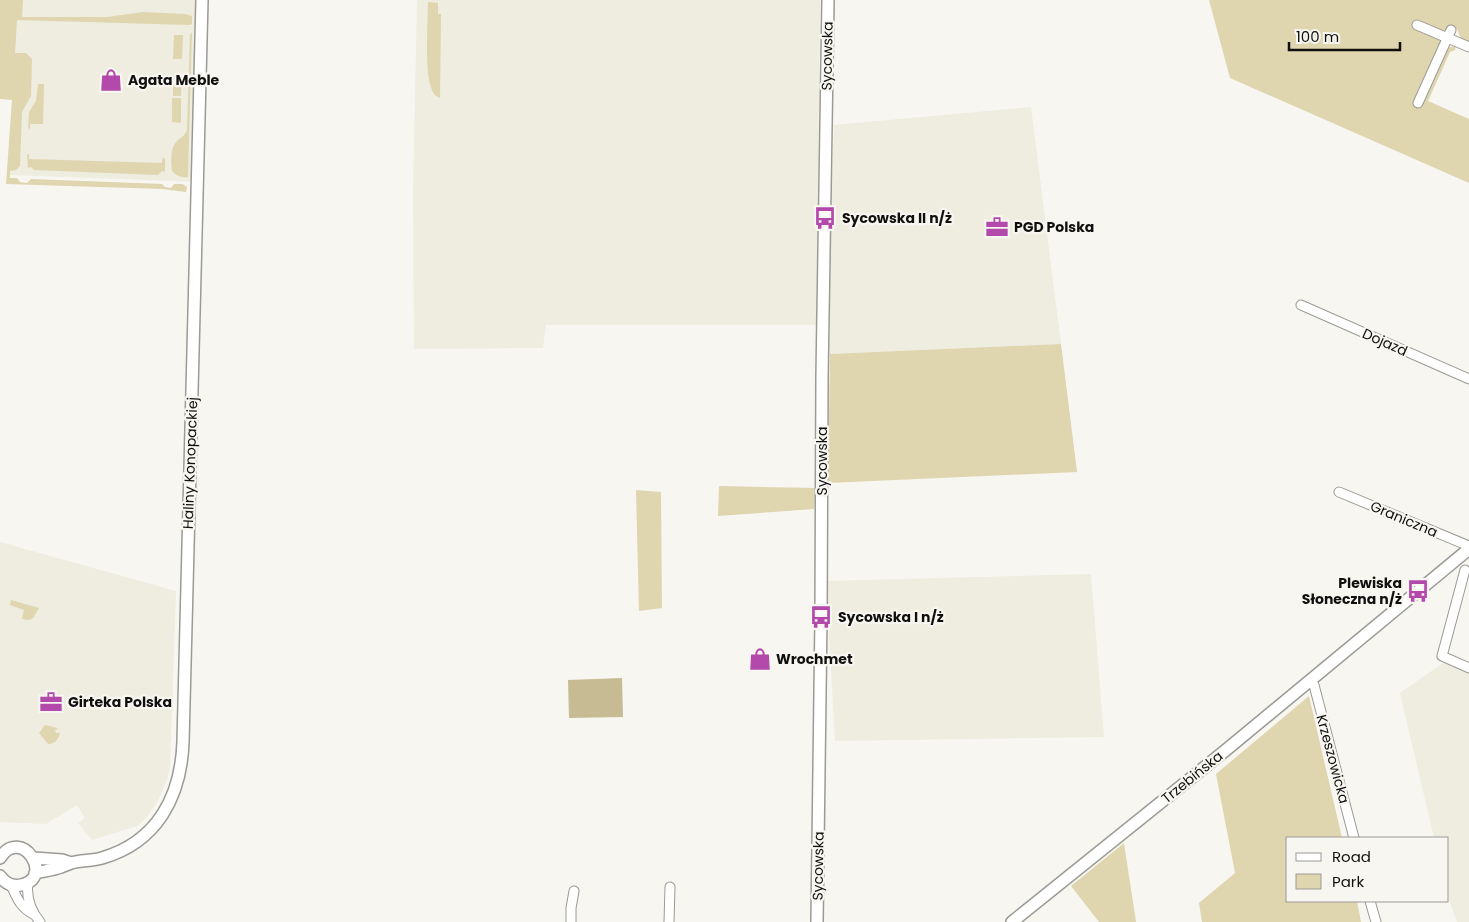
<svg xmlns="http://www.w3.org/2000/svg" width="1469" height="922" font-family="Poppins,sans-serif">
  <style>
    .built { fill: #efece0 }
    .green { fill: #dfd5ae }
    .forest { fill: #c6bb93 }
    .lines { fill: none; stroke-linecap: round; stroke-linejoin: round }
    .street-casing { stroke: #9b9a95; stroke-width: 11 }
    .secondary-casing { stroke: #9b9a95; stroke-width: 14 }
    .street { stroke: #fff; stroke-width: 9 }
    .secondary { stroke: #fff; stroke-width: 11 }
    .labels { text-anchor: middle; dominant-baseline: central; stroke-width: 4.5; stroke-linejoin: round; paint-order: stroke }
    .street-label { font-size: 14px; fill: #11100f; stroke: #f7f6f1 }
    .poi-label { font-size: 14px; font-weight: bold; fill: #11100f; stroke: #f7f6f1; text-anchor: start }
  </style>
  <rect width="100%" height="100%" fill="#f7f6f1"/>
  <!-- built -->
  <path class="built" d="M 16,0 L 202,0 L 198,182 L 10,175 Z
    M 417,0 L 820,0 L 816,325 L 546,325 L 543,348 L 414,349 L 413,194 Z
    M 1031,107 L 1061,344 L 830,354 L 830,255 L 834,125 Z
    M 0,542 L 176,591 L 170,767 L 167,780 L 158,801 L 146,818 L 137,826 L 92,840 L 78,823 L 85,818 L 77,805 L 46,824 L 0,822 Z
    M 1091,574 L 1104,737 L 835,741 L 826,581 Z
    M 1446,661 L 1469,672 L 1469,922 L 1457,922 L 1448,896 L 1448,838 L 1434,838 L 1400,693 Z"/>
  <!-- green -->
  <path class="green" d="M 0,0 L 23,0 L 22,17 L 107,17 L 143,12 L 185,14 L 192,16 L 192,24 L 190,25 L 17,20 L 15,53 L 26,53 L 32,59 L 31,96 L 22,112 L 20,166 L 16,170 L 10,171 L 10,178 L 17,178 L 20,182 L 27,183 L 31,179 L 162,184 L 165,187 L 171,188 L 174,184 L 182,184 L 187,187 L 186,192 L 162,189 L 6,184 L 12,100 L 0,99 Z
    M 1209,0 L 1469,0 L 1469,42 L 1461,39 L 1457,29 L 1450,26 L 1440,38 L 1445,53 L 1449,47 L 1456,46 L 1455,50 L 1450,52 L 1428,101 L 1469,119 L 1469,183 L 1230,78 Z
    M 428,2 L 438,3 L 438,14 L 441,14 L 440,98 C 436,96 434,95 432,90 C 424,73 428,23 428,2 Z
    M 192,32 L 188,177 C 182,178 176,176 172,171 C 171,163 170,149 176,142 C 180,138 185,136 187,130 L 190,35 Z
    M 174,35 L 183,35 L 182,59 L 173,59 Z
    M 173,76 L 182,76 L 181,96 L 173,96 Z
    M 38,84 L 44,84 L 43,124 L 30,124 L 30,129 L 28,128 L 29,112 L 36,101 Z
    M 172,98 L 181,98 L 181,123 L 172,122 Z
    M 29,154 L 29,159 L 162,163 L 163,157 L 165,159 L 165,172 L 162,171 L 158,175 L 34,170 L 31,167 L 28,168 L 27,155 Z
    M 1061,344 L 1077,472 L 828,483 L 830,354 Z
    M 719,486 L 815,488 L 814,509 L 718,516 Z
    M 636,490 L 661,492 L 662,608 L 639,611 Z
    M 11,600 L 39,608 L 33,618 L 29,620 L 22,619 L 24,610 L 10,605 Z
    M 1309,696 L 1342,838 L 1288,838 L 1288,901 L 1357,901 L 1361,922 L 1202,922 L 1199,903 L 1235,873 L 1216,774 Z
    M 45,725 L 57,728 L 58,729 L 55,730 L 56,733 L 60,733 C 58,740 55,744 48,744 L 39,733 Z
    M 1124,843 L 1136,922 L 1099,922 L 1071,886 Z"/>
  <!-- forest -->
  <path class="forest" d="M 622,678 L 623,717 L 569,718 L 568,680 Z"/>
  <g class="lines">
    <defs>
      <path id="street" d="M 1417,25 L 1469,47
        M 1418,103 L 1451,30
        M 1301,305 L 1469,379
        M 1339,492 L 1469,546
        M 1465,570 L 1442,656 L 1469,668
        M 1310,680 L 1314,685 L 1354,838
        M 28,882 C 26,897 30,910 40,922
        M 11,885 C 17,898 20,907 33,914
        M 1370,901 L 1376,922
        M 571,922 L 571,908 L 574,891
        M 669,922 L 670,887"/>
      <path id="secondary" d="M 0,858 C 21,825 56,878 21,885 C 12,887 5,883 0,876
        M 34,858 L 62,860 L 71,863
        M 35,873 C 43,871 53,870 61,867 C 64,866 68,864 71,863 C 81,860 92,861 102,858 C 157,842 181,797 183,742 L 202,0
        M 817,922 L 821,617 L 822,377 L 828,0
        M 1012,922 L 1226,750 L 1469,549"/>
    </defs>
    <!-- street casing -->
    <use href="#street" class="street-casing"/>
    <!-- secondary casing -->
    <use href="#secondary" class="secondary-casing"/>
    <!-- street -->
    <use href="#street" class="street"/>
    <!-- secondary -->
    <use href="#secondary" class="secondary"/>
  </g>
  <!-- icons -->
  <defs>
    <symbol id="shop-bare" viewBox="-9 -9 18 18"><path d="M-5-2.5h2.3a2.7 3.5 0 0 1 5.4 0H5L5.5 6h-11ZM-1.5-2.5h3a1.5 2.3 0 0 0-3 0Z" fill="#b349aa" stroke="#f7f6f1" stroke-width="2.5" paint-order="stroke"/></symbol>
    <symbol id="bus-bare" viewBox="-9 -9 18 18"><path d="M-5-6H5V4H4V6H2V4H-2V6H-4V4H-5ZM-3.5-4V0h7V-4ZM-3.5 1.2v1.5H-2V1.2ZM2 1.2v1.5H3.5V1.2Z" fill="#b349aa" stroke="#f7f6f1" stroke-width="2.5" paint-order="stroke"/></symbol>
    <symbol id="office-bare" viewBox="-9 -9 18 18"><path d="M-6-3h4V-5.5h4V-3h4V5H-6ZM-1-4.5V-3h2v-1.5ZM-6 0V1H6V0Z" fill="#b349aa" stroke="#f7f6f1" stroke-width="2.5" paint-order="stroke"/></symbol>
  </defs>
  <g fill-rule="evenodd">
    <use href="#shop-bare" x="95" y="64" width="32" height="32"/>
    <use href="#bus-bare" x="809" y="202" width="32" height="32"/>
    <use href="#office-bare" x="981" y="211" width="32" height="32"/>
    <use href="#bus-bare" x="1402" y="575" width="32" height="32"/>
    <use href="#bus-bare" x="805" y="601" width="32" height="32"/>
    <use href="#shop-bare" x="744" y="643" width="32" height="32"/>
    <use href="#office-bare" x="35" y="686" width="32" height="32"/>
  </g>
  <g class="labels">
    <!-- street labels -->
    <g class="street-label">
      <text transform="translate(827 56) rotate(-89)">Sycowska</text>
      <text transform="translate(1385 342) rotate(24)">Dojazd</text>
      <text transform="translate(822 461) rotate(-90)">Sycowska</text>
      <text transform="translate(190 463) rotate(-88)">Haliny Konopackiej</text>
      <text transform="translate(1404 519) rotate(23)">Graniczna</text>
      <text transform="translate(1333 759) rotate(75)">Krzeszowicka</text>
      <text transform="translate(1192 777) rotate(-39)">Trzebińska</text>
      <text transform="translate(818 866) rotate(-89)">Sycowska</text>
    </g>
    <!-- poi labels -->
    <g class="poi-label">
      <text x="128" y="80">Agata Meble</text>
      <text x="842" y="218">Sycowska II n/ż</text>
      <text x="1014" y="227">PGD Polska</text>
      <text x="1402" y="583" text-anchor="end">Plewiska<tspan x="1402" dy="16">Słoneczna n/ż</tspan></text>
      <text x="838" y="617">Sycowska I n/ż</text>
      <text x="776" y="659">Wrochmet</text>
      <text x="68" y="702">Girteka Polska</text>
    </g>
  </g>
  <!-- legend -->
  <rect x="1286" y="837" width="162" height="65" fill="#f7f6f1" stroke="#9b9a97"/>
  <rect x="1296" y="853" width="25" height="8" fill="#ffffff" stroke="#9b9a97"/>
  <text x="1332" y="862" font-size="15" fill="#11100f">Road</text>
  <rect x="1296" y="874" width="25" height="15" fill="#dfd5ae" stroke="#9b9a97"/>
  <text x="1332" y="887" font-size="15" fill="#11100f">Park</text>
  <!-- scale -->
  <path d="M1289 42v8h111v-8" fill="none" stroke="#11100f" stroke-width="2.5"/>
  <text x="1296" y="42" font-size="15" fill="#11100f" stroke="#f7f6f1" stroke-width="4" paint-order="stroke">100 m</text>
</svg>
